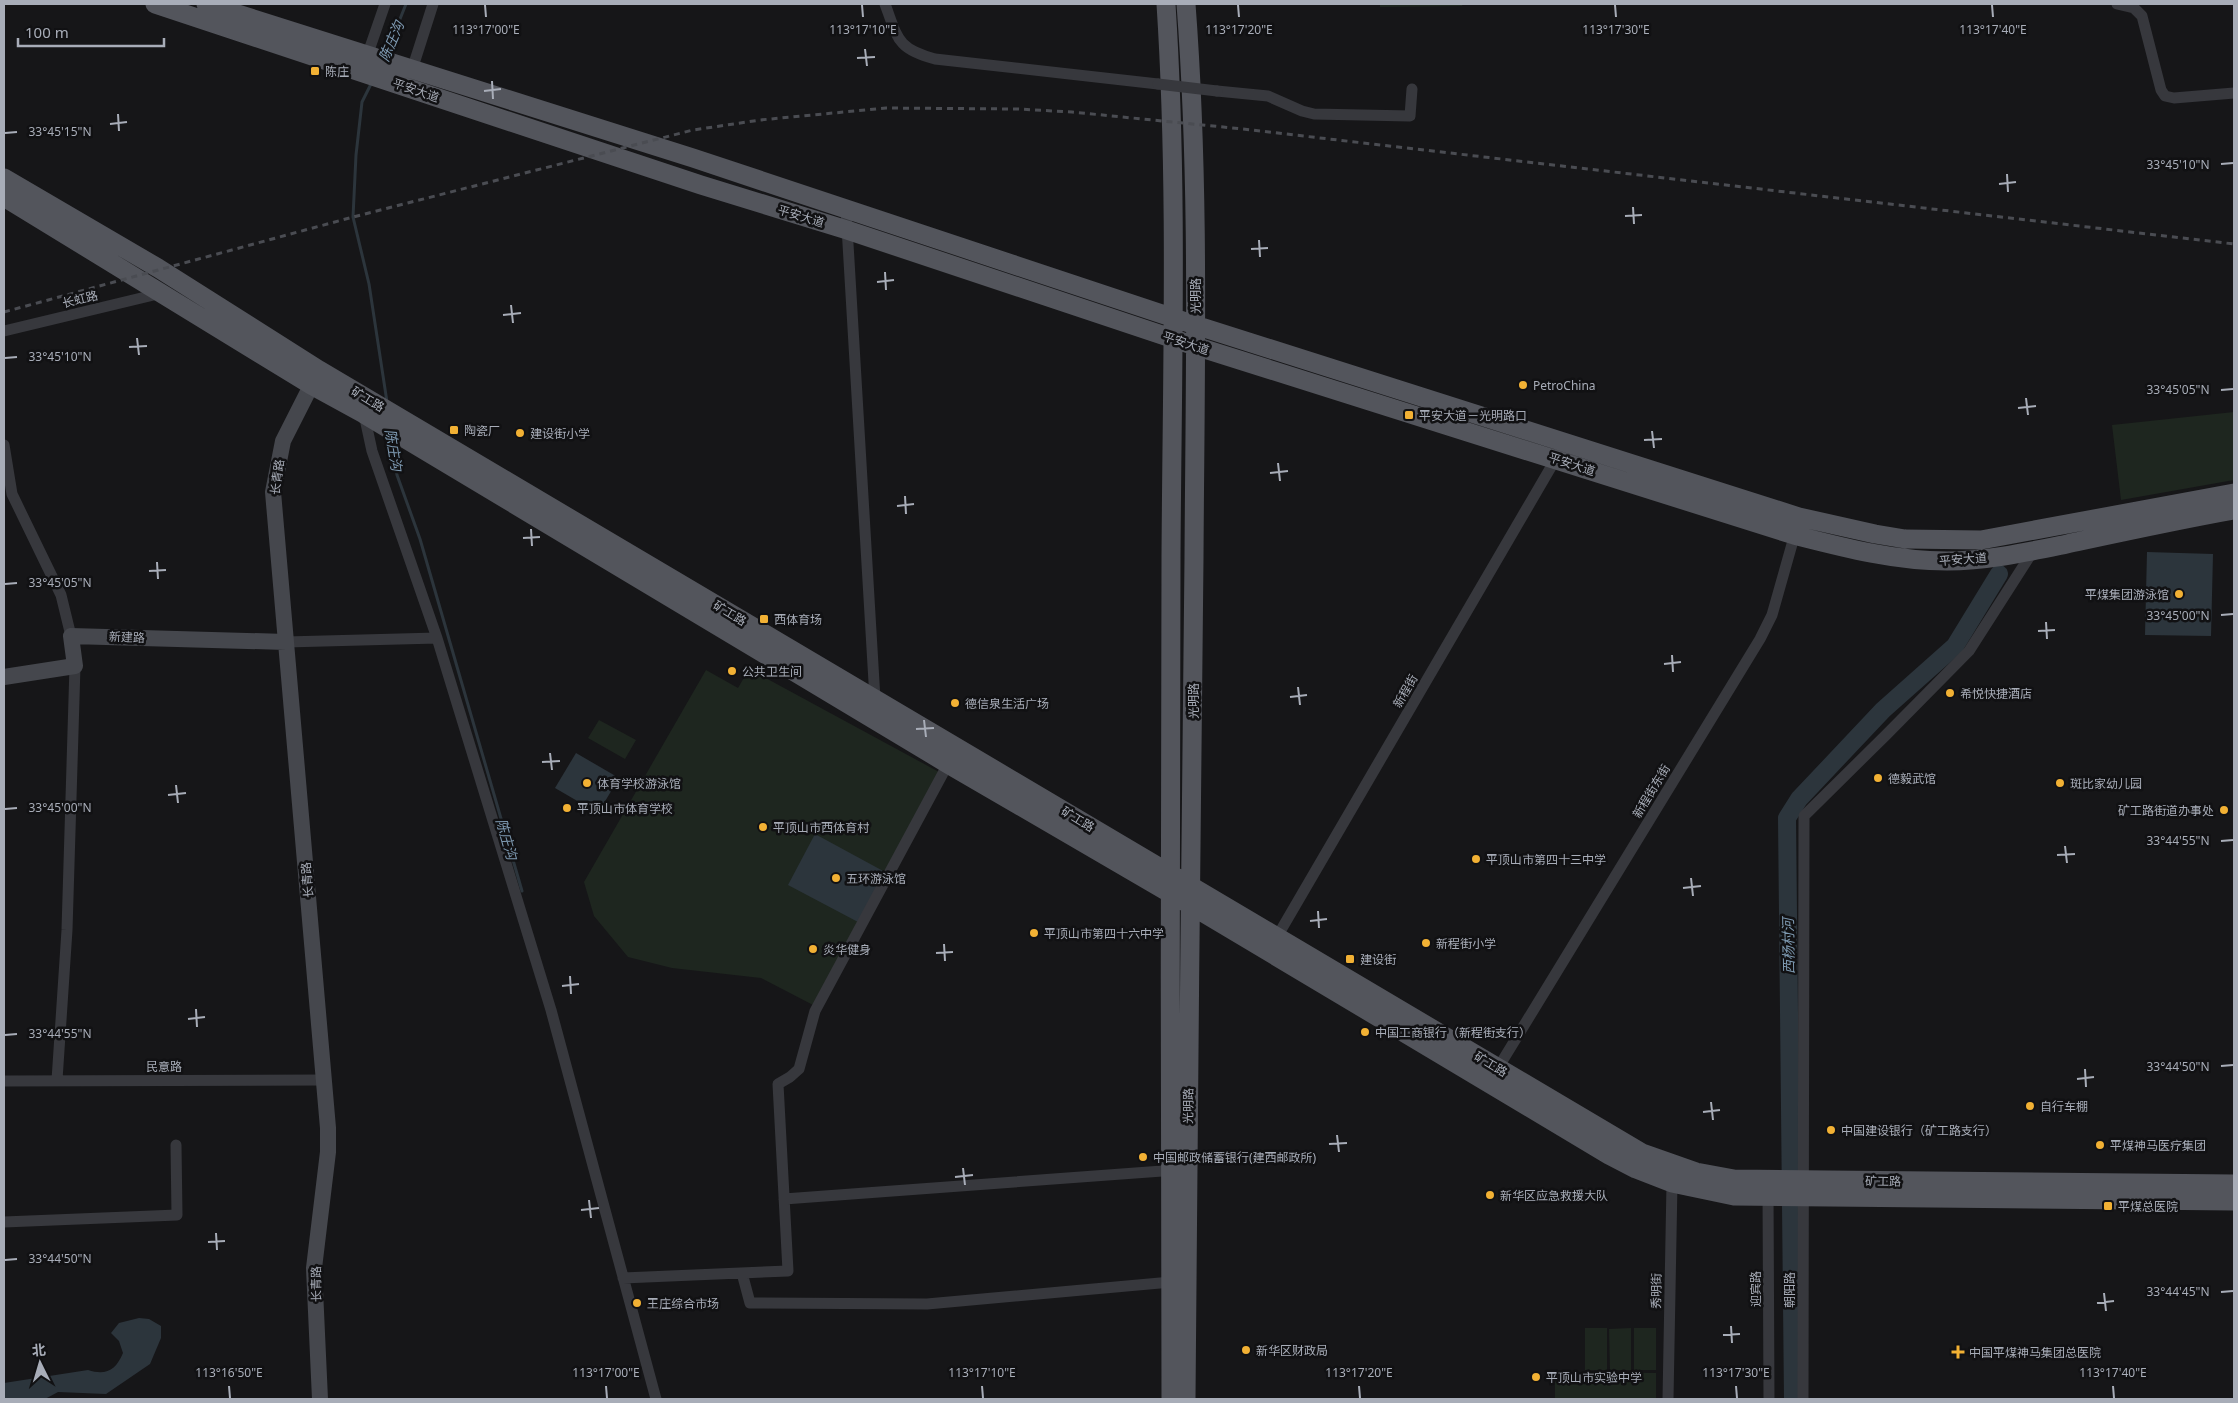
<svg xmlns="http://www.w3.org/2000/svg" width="2238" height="1403" font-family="'Noto Sans','Noto Sans SC',sans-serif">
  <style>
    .green { fill: #1e261f }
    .water { fill: #2c353c }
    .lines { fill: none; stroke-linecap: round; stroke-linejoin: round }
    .stream { stroke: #2c353c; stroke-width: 3 }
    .river { stroke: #2c353c; stroke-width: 18 }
    .street { stroke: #37383d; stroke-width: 11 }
    .secondary { stroke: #45474d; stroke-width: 16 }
    .primary { stroke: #53555c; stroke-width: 19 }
    .rail { stroke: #4a4c52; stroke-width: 3; stroke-dasharray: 6 5; stroke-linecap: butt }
    .street-bridge { stroke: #37383d; stroke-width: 11 }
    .ticks { fill: none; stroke: #a8adb8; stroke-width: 2 }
    .poi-dot { fill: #f2b134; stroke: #111113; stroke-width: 2 }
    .labels { text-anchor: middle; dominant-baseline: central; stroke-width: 5; stroke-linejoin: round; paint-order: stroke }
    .poi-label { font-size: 12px; fill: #a8adb8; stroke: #111113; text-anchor: start }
    .street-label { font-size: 12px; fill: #a8adb8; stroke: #111113 }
    .water-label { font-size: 14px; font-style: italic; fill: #7f9bb3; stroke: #111113 }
    .ticks-label { font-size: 12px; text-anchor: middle; fill: #a8adb8; stroke: #111113; stroke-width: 5; stroke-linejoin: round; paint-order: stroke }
  </style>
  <rect width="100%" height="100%" fill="#161618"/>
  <!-- green -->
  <path class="green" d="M 1380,4 L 1463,4 L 1462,6 L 1380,7 Z
    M 2234,412 L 2234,480 L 2121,500 L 2112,425 Z
    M 749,669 L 939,772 L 815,1006 L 761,978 L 672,968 L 628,957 L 594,916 L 584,882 L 706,670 L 738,688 Z
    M 599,720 L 636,740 L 625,759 L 588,738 Z
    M 1585,1328 L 1607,1328 L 1607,1370 L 1585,1370 Z
    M 1631,1328 L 1631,1370 L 1610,1370 L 1609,1329 Z
    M 1634,1328 L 1656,1328 L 1656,1370 L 1634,1370 Z
    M 1555,1372 L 1656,1373 L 1656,1399 L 1555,1399 Z"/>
  <!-- water -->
  <path class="water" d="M 2147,552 L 2213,554 L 2211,636 L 2145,635 Z
    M 576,753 L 619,778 L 598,813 L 555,788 Z
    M 815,834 L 885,872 L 858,922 L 788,885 Z
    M 139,1318 L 149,1319 L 161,1326 L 161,1338 L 150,1364 L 106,1394 L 58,1392 L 45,1399 L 4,1399 L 4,1383 L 88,1370 C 106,1376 116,1370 123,1353 L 119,1341 L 111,1333 L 119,1323 Z"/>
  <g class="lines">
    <!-- stream -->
    <path class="stream" d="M 386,54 L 406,4
      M 372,82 L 362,102 L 356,155 L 353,217 L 369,284 L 387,402
      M 392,438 L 397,475 L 420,539 L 522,891"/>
    <!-- river -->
    <path class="river" d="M 1793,1399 L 1787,818 L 1799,799 L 1883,710 L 1955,646 L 1999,574"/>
    <!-- street -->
    <path class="street" d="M 885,4 C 898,39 897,49 935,59 L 1158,84
      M 2117,4 L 2134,8 L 2142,16 L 2161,90 L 2165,96 L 2174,98 L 2234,93
      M 366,59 L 385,4
      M 411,73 L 433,4
      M 1217,91 L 1268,96 L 1302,111 L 1314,114 L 1410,116 L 1412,89
      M 846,210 L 875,699
      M 4,331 L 162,293
      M 364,414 L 372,451 L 437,638 L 551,1010 L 656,1399
      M 4,445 L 12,494 L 61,595 L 71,636
      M 286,642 L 437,638
      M 1274,942 L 1565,443
      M 1498,1068 L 1760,639 L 1772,615 L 1796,530
      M 57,1080 L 67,930 L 75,666
      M 4,1081 L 325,1080
      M 1768,1191 L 1769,1399
      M 784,1199 L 1176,1170
      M 4,1222 L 177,1215 L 176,1145
      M 742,1273 L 750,1303 L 927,1304 L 1171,1282
      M 623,1278 L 788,1271 L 778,1084 L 790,1077 L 799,1069 L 815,1011 L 948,764
      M 1668,1399 L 1672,1183
      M 1803,1399 L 1804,816 L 1886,735 L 1969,651 L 2033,551"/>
    <!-- secondary -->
    <path class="secondary" d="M 317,374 L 283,441 L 273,492 L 328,1128 L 328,1152 L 314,1268 L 320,1399
      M 4,677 L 75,666 L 71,636 L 286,642"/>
    <!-- primary -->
    <path class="primary" d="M 155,4 L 701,185 L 847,230 L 1195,346 L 1794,535 C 1845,548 1895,561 1947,561 C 1987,561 2028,552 2067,544 C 2123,532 2178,520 2234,510
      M 206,4 L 693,158 L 1195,325 L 1799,517 L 1875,534 L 1905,539 L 1981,540 L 2234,493
      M 1166,4 C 1178,188 1172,373 1171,558 C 1170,838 1170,1119 1171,1399
      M 1186,4 C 1200,188 1195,373 1194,558 C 1192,838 1187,1119 1186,1399
      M 4,178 L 158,268 L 319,370 L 1642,1153 L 1696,1172 L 1734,1179 L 2234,1184
      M 4,197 L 311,385 L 364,414 L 948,764 L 1192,906 L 1609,1155 L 1636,1169 L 1672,1183 L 1734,1196 L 2234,1201"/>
    <!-- rail -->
    <path class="rail" d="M 4,312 L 353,217 L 693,130 L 760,120 L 886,108 L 1018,109 L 1072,112 L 1243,129 L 2234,244"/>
    <!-- street-bridge -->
    <path class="street-bridge" d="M 1158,84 L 1217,91"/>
  </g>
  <!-- ticks -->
  <path class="ticks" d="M 485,5 L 486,17M 862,5 L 863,17M 1238,5 L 1239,17M 1615,5 L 1616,17M 1992,5 L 1993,17M 865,49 L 867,66M 857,58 L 875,57M 492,81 L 493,99M 484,91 L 501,89M 118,114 L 119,131M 110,124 L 127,122M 5,133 L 17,132M 2221,164 L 2233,163M 2007,174 L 2008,192M 1999,184 L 2016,182M 1633,207 L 1634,224M 1625,216 L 1642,215M 1259,240 L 1260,257M 1251,249 L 1268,248M 885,272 L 886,290M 877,282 L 894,280M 511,305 L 513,323M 503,315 L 521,313M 137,338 L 139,355M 129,347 L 147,346M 5,358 L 17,357M 2221,390 L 2233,389M 2026,398 L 2028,415M 2018,408 L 2036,406M 1652,431 L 1654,448M 1644,440 L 1662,439M 1278,463 L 1280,481M 1270,473 L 1288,471M 905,496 L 906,514M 897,506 L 914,504M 531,529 L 532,546M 523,538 L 540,537M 157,562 L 158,579M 149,571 L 166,570M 5,584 L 17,583M 2221,615 L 2233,614M 2046,622 L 2047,639M 2038,631 L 2055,630M 1672,655 L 1673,672M 1664,664 L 1681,662M 1298,687 L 1300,705M 1290,697 L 1307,695M 924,720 L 926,737M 916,729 L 934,728M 550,753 L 552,770M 542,762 L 560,761M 176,785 L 178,803M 168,795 L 186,793M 5,809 L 17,808M 2221,841 L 2233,840M 2065,846 L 2067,863M 2057,855 L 2075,854M 1691,878 L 1693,896M 1683,888 L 1701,886M 1318,911 L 1319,928M 1310,921 L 1327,919M 944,944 L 945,961M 936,953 L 953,952M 570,976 L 571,994M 562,986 L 579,984M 196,1009 L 197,1027M 188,1019 L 205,1017M 5,1035 L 17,1034M 2221,1066 L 2233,1065M 2085,1069 L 2086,1087M 2077,1079 L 2094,1077M 1711,1102 L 1713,1120M 1703,1112 L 1720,1110M 1337,1135 L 1339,1152M 1329,1144 L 1347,1143M 963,1168 L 965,1185M 955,1177 L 973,1175M 589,1200 L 591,1218M 581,1210 L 599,1208M 216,1233 L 217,1250M 208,1242 L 225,1241M 5,1260 L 17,1259M 2221,1292 L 2233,1291M 2104,1293 L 2106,1311M 2097,1303 L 2114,1301M 1731,1326 L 1732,1343M 1723,1335 L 1740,1334M 229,1386 L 230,1398M 606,1386 L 607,1398M 982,1386 L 983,1398M 1359,1386 L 1360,1398M 1736,1386 L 1737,1398M 2113,1386 L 2114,1398"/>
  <!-- markers -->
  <g class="poi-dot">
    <rect x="310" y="66" width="10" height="10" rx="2.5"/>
    <circle cx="1523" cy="385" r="5"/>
    <rect x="1404" y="410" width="10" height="10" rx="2.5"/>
    <rect x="449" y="425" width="10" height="10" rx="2.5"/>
    <circle cx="520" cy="433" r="5"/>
    <circle cx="2179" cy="594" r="5"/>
    <rect x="759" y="614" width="10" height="10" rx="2.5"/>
    <circle cx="732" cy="671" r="5"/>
    <circle cx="1950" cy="693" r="5"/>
    <circle cx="955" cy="703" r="5"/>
    <circle cx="1878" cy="778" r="5"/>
    <circle cx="587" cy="783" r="5"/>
    <circle cx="2060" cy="783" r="5"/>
    <circle cx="567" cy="808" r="5"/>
    <circle cx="2224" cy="810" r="5"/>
    <circle cx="763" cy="827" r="5"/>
    <circle cx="1476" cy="859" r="5"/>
    <circle cx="836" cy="878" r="5"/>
    <circle cx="1034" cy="933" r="5"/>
    <circle cx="1426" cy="943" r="5"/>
    <circle cx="813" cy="949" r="5"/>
    <rect x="1345" y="954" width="10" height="10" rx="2.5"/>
    <circle cx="1365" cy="1032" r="5"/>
    <circle cx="2030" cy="1106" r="5"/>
    <circle cx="1831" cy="1130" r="5"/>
    <circle cx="2100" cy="1145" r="5"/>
    <circle cx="1143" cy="1157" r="5"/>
    <circle cx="1490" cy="1195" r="5"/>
    <rect x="2103" y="1201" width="10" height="10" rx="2.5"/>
    <circle cx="637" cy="1303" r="5"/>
    <circle cx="1246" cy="1350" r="5"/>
    <path d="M1955.5 1344.5h5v5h5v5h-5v5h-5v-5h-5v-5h5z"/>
    <circle cx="1536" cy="1377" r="5"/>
  </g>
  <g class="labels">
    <!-- poi labels -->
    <g class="poi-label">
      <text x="325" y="71">陈庄</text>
      <text x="1533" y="385">PetroChina</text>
      <text x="1419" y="415">平安大道－光明路口</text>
      <text x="464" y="430">陶瓷厂</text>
      <text x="530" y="433">建设街小学</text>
      <text x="2169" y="594" text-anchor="end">平煤集团游泳馆</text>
      <text x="774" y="619">西体育场</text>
      <text x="742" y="671">公共卫生间</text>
      <text x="1960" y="693">希悦快捷酒店</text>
      <text x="965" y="703">德信泉生活广场</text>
      <text x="1888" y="778">德毅武馆</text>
      <text x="597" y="783">体育学校游泳馆</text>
      <text x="2070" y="783">斑比家幼儿园</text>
      <text x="577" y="808">平顶山市体育学校</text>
      <text x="2214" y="810" text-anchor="end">矿工路街道办事处</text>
      <text x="773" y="827">平顶山市西体育村</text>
      <text x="1486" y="859">平顶山市第四十三中学</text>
      <text x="846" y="878">五环游泳馆</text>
      <text x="1044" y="933">平顶山市第四十六中学</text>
      <text x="1436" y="943">新程街小学</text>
      <text x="823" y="949">炎华健身</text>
      <text x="1360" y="959">建设街</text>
      <text x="1375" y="1032">中国工商银行（新程街支行）</text>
      <text x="2040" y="1106">自行车棚</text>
      <text x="1841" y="1130">中国建设银行（矿工路支行）</text>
      <text x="2110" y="1145">平煤神马医疗集团</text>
      <text x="1153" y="1157">中国邮政储蓄银行(建西邮政所)</text>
      <text x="1500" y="1195">新华区应急救援大队</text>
      <text x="2118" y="1206">平煤总医院</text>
      <text x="647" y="1303">王庄综合市场</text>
      <text x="1256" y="1350">新华区财政局</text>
      <text x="1969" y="1352">中国平煤神马集团总医院</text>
      <text x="1546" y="1377">平顶山市实验中学</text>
    </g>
    <!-- street labels -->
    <g class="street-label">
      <text transform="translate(416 90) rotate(19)">平安大道</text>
      <text transform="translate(801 216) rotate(17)">平安大道</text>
      <text transform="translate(1195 296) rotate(-90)">光明路</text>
      <text transform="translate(80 299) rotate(-14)">长虹路</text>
      <text transform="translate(1186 343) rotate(18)">平安大道</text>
      <text transform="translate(368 399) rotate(31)">矿工路</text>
      <text transform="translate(1572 464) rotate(18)">平安大道</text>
      <text transform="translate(277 477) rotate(-82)">长青路</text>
      <text transform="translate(1963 559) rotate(-4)">平安大道</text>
      <text transform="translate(730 613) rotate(31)">矿工路</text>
      <text transform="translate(127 637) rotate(2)">新建路</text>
      <text transform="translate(1405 691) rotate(-60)">新程街</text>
      <text transform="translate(1193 701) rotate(-90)">光明路</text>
      <text transform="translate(1651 791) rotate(-59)">新程街东街</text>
      <text transform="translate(1078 819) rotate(31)">矿工路</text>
      <text transform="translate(307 880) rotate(-95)">长青路</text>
      <text transform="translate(1491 1064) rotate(31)">矿工路</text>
      <text x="164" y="1066">民意路</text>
      <text transform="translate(1188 1106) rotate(-89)">光明路</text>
      <text transform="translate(1883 1181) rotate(1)">矿工路</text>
      <text transform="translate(316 1284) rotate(-91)">长青路</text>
      <text transform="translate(1755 1289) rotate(-90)">迎宾路</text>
      <text transform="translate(1789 1290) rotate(-90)">朝阳路</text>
      <text transform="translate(1656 1291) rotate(-89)">秀明街</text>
    </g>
    <!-- water labels -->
    <g class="water-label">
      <text transform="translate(391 41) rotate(-67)">陈庄沟</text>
      <text transform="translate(394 450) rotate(81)">陈庄沟</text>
      <text transform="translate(507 839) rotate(74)">陈庄沟</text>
      <text transform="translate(1788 946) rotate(-91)">西杨村河</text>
    </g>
  </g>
  <g class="ticks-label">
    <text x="486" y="34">113°17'00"E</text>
    <text x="863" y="34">113°17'10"E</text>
    <text x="1239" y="34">113°17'20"E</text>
    <text x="1616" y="34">113°17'30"E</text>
    <text x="1993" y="34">113°17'40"E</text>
    <text x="60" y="136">33°45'15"N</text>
    <text x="2178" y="169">33°45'10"N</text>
    <text x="60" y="361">33°45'10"N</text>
    <text x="2178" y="394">33°45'05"N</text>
    <text x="60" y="587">33°45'05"N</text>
    <text x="2178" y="620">33°45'00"N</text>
    <text x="60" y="812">33°45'00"N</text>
    <text x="2178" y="845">33°44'55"N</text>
    <text x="60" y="1038">33°44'55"N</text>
    <text x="2178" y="1071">33°44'50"N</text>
    <text x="60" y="1263">33°44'50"N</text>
    <text x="2178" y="1296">33°44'45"N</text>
    <text x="229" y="1377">113°16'50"E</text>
    <text x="606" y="1377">113°17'00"E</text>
    <text x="982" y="1377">113°17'10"E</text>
    <text x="1359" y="1377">113°17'20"E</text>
    <text x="1736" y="1377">113°17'30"E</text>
    <text x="2113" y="1377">113°17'40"E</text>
  </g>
  <!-- border -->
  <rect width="2238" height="1403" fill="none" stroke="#a8adb8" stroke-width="10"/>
  <!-- north arrow -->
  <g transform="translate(40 1363) rotate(355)" stroke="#111113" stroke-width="4" paint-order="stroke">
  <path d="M0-4L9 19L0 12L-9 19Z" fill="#a8adb8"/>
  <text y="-8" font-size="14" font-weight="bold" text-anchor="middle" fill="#a8adb8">北</text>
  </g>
  <!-- scale -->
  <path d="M18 38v8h146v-8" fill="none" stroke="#a8adb8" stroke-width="2.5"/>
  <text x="25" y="38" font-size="15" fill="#a8adb8" stroke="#111113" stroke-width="4" paint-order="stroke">100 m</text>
</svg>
